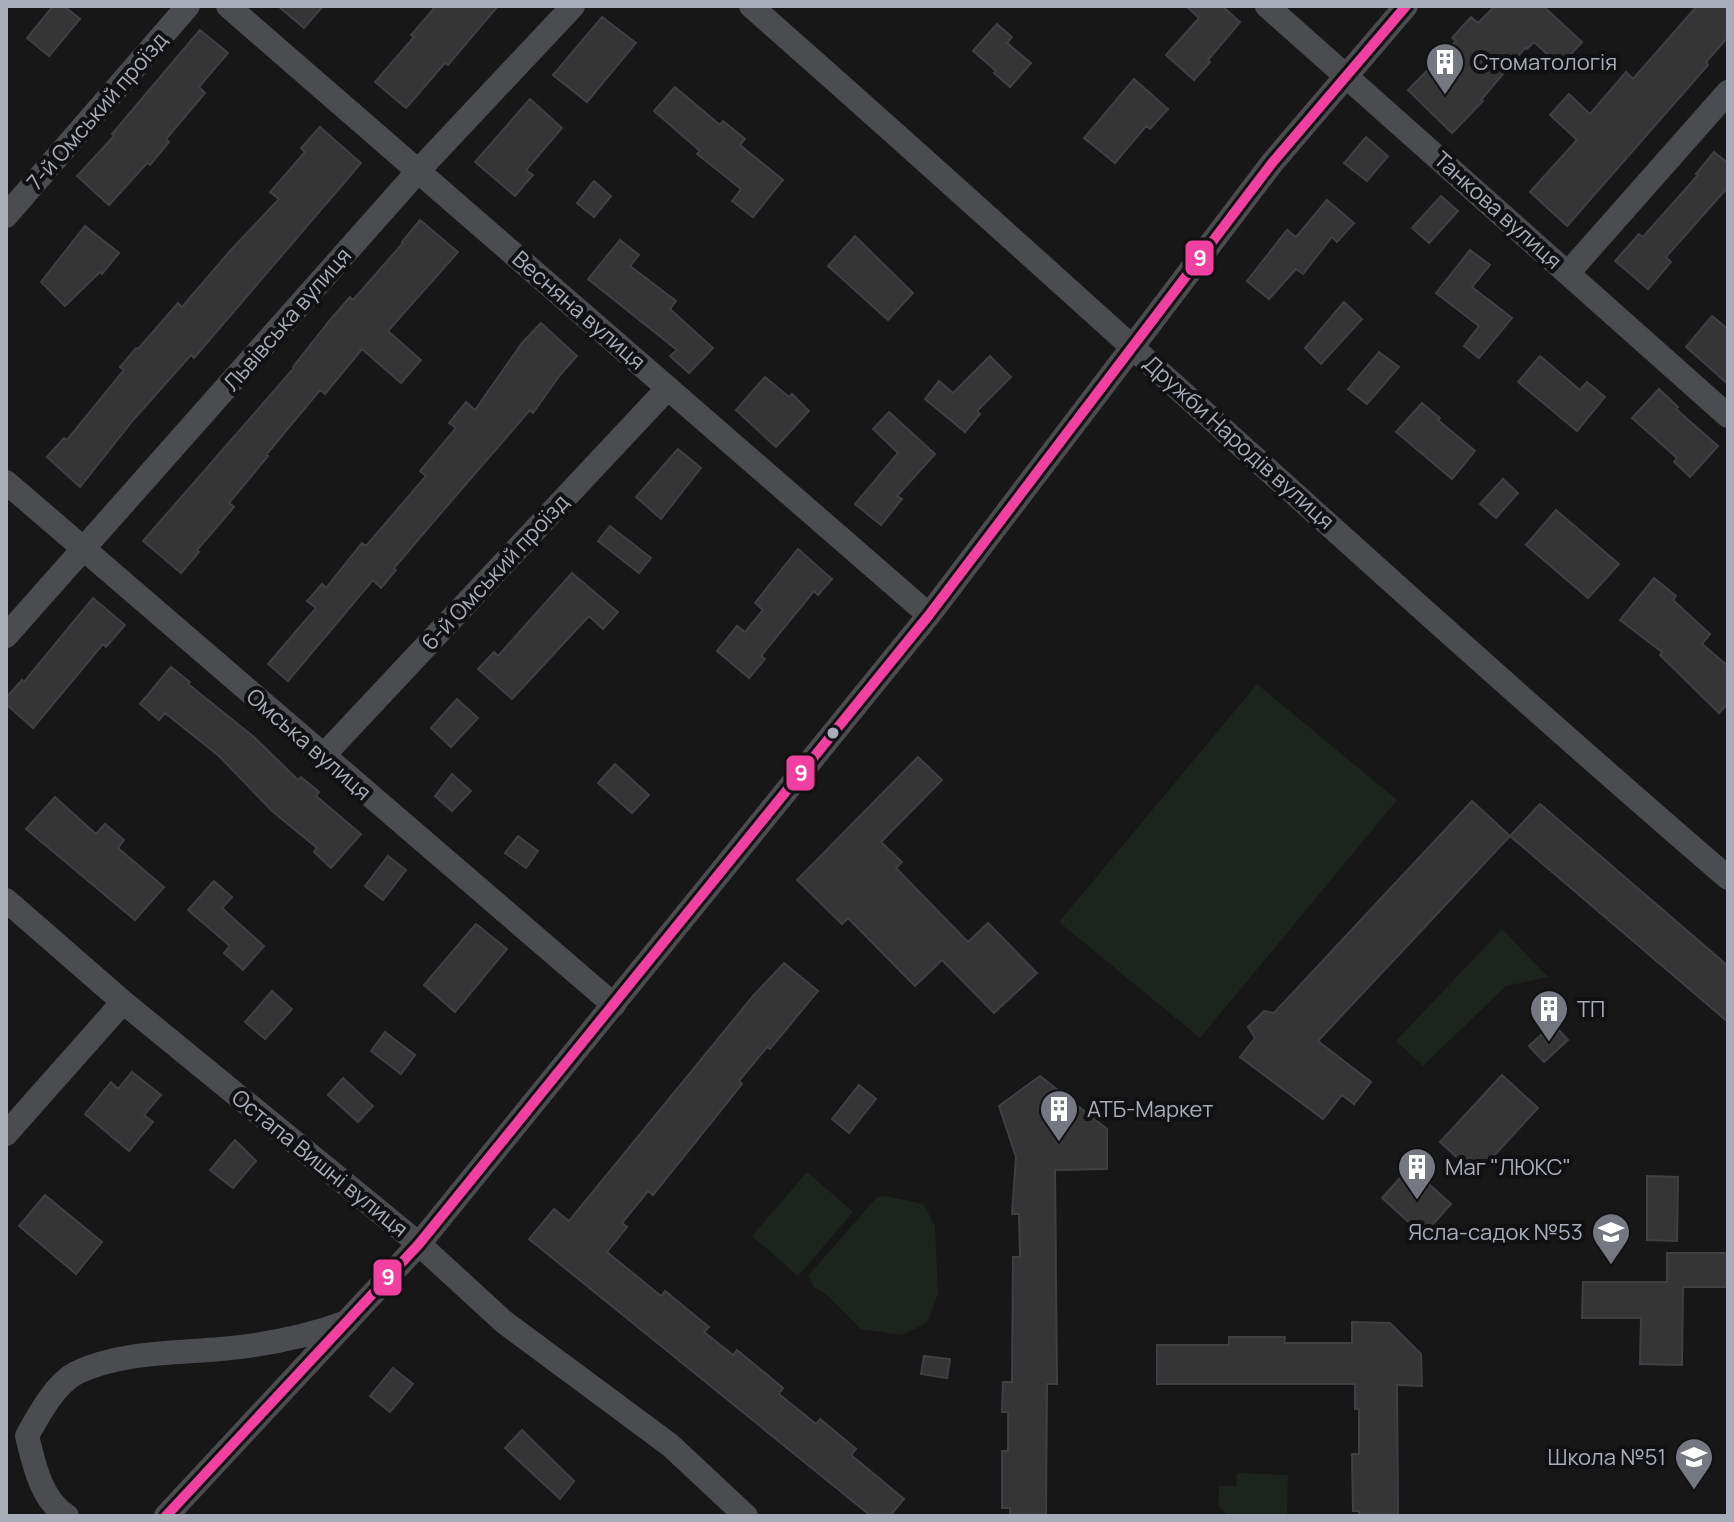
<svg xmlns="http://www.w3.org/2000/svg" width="1734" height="1522" font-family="Manrope,sans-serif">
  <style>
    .green { fill: #1d241e }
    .building { fill: #353536; stroke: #3f4043; stroke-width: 2 }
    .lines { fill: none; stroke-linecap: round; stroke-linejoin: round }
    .street { stroke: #4b4c50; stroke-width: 24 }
    .bus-1-casing { stroke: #111113; stroke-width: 16 }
    .bus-1 { stroke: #f240a1; stroke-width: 10 }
    .bus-dot { fill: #a8adb8; stroke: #111113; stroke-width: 3 }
    .labels { text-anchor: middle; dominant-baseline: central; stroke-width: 8; stroke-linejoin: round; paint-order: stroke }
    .poi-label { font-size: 22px; fill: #a8adb8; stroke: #111113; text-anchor: start }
    .street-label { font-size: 22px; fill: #a8adb8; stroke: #111113 }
    .line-badge { stroke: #111113; stroke-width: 3 }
    .badge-label { font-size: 22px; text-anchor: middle; font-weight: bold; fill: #fff }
  </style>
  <rect width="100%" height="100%" fill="#171717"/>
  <!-- green -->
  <path class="green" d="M 1257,684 L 1397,800 L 1200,1038 L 1059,922 Z
    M 1502,929 L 1548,977 L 1506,986 L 1423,1066 L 1396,1041 Z
    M 807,1172 L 853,1212 L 798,1276 L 752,1236 Z
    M 886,1196 L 923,1204 L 935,1226 L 938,1294 L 927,1323 L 902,1335 L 861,1329 L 826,1294 L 814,1287 L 808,1276 L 877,1197 Z
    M 1237,1473 L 1288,1475 L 1287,1516 L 1228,1516 L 1218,1506 L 1219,1486 L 1236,1486 Z"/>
  <!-- building -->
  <path class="building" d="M 53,6 L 64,6 L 80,19 L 49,56 L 27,38 Z
    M 278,6 L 323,6 L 304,28 Z
    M 436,6 L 498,6 L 448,65 L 445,63 L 406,108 L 375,82 L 414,37 L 411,35 Z
    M 1186,6 L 1222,6 L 1240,22 L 1208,60 L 1210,62 L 1194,80 L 1166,55 L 1199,18 Z
    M 1495,6 L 1543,6 L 1582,42 L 1560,66 L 1534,42 L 1527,49 L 1526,47 L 1481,100 L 1483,101 L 1452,133 L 1408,90 L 1456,41 L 1452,38 L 1471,17 L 1478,23 Z
    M 1697,6 L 1728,6 L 1728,37 L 1706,62 L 1708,65 L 1567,226 L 1530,192 L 1577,140 L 1550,115 L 1569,94 L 1590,114 L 1626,72 L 1633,79 Z
    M 602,17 L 636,43 L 587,102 L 553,75 Z
    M 997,24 L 1012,37 L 1007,43 L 1031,63 L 1010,87 L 994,73 L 996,71 L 973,51 Z
    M 200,30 L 228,53 L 199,87 L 205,93 L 166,139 L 169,142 L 150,165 L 147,163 L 109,205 L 77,176 L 114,136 L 112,134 Z
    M 1134,79 L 1168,109 L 1150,129 L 1146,126 L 1115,163 L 1084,138 Z
    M 675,87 L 720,125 L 723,121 L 745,139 L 740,145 L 783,180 L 753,217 L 732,201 L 741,189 L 697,154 L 700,151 L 654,111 Z
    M 530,99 L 562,128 L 526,170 L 533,175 L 515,196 L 475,162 Z
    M 320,127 L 361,163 L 194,358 L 191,355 L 134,419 L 80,487 L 47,457 L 64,438 L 67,440 L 124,370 L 120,367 L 136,348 L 138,349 L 178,303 L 182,307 L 230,251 L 279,199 L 270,192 L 305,152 L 301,148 Z
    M 1366,137 L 1388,156 L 1367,181 L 1344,163 Z
    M 1714,152 L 1728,163 L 1728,187 L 1666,257 L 1671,262 L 1648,289 L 1615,261 L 1639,234 L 1643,237 L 1698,175 L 1696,174 Z
    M 594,181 L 611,196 L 594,217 L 577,203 Z
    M 1441,196 L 1458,211 L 1429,243 L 1412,228 Z
    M 1327,200 L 1354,223 L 1337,242 L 1332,237 L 1303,274 L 1296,269 L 1269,299 L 1247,281 L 1287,230 L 1296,237 Z
    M 420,220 L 458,252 L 388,331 L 421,360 L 401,383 L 362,349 L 325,394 L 320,390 L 266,455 L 268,456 L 229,503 L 234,507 L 197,550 L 199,552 L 181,573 L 143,541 L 294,368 L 293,367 L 330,320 L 350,297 L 353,300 L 403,243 L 402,242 Z
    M 85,226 L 119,253 L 102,274 L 100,272 L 65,306 L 41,282 Z
    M 855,236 L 913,293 L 888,320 L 828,266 Z
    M 620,240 L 639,255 L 630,266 L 676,301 L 670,309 L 713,348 L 689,373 L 670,356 L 677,350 L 588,279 Z
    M 1470,250 L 1490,265 L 1472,287 L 1512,318 L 1479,358 L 1464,346 L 1479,326 L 1436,293 Z
    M 1344,302 L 1362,319 L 1321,364 L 1305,348 Z
    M 1712,316 L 1728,329 L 1728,384 L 1686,347 Z
    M 541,323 L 577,356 L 560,375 L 533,413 L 530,410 L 453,499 L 394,568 L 396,570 L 381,588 L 373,580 L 288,681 L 268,664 L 316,608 L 307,601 L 322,584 L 326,588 L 362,543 L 366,546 L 426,476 L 420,471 L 456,428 L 449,423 L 466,402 L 475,410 L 522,343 Z
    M 1379,352 L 1399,367 L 1367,404 L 1348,389 Z
    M 990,356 L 1011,377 L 977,411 L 980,414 L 965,432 L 925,399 L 939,381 L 953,393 Z
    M 1540,356 L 1580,390 L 1587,382 L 1605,397 L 1577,431 L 1518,382 Z
    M 765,377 L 789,397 L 792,394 L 809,411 L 776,447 L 736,410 Z
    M 1659,389 L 1678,407 L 1676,409 L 1718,446 L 1690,477 L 1674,462 L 1677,458 L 1632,418 Z
    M 1422,403 L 1440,418 L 1438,420 L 1475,451 L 1452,479 L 1396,432 Z
    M 889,412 L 935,454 L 897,496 L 902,499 L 881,525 L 855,504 L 898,453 L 873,429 Z
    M 678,449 L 701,468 L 661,519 L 636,497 Z
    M 1503,479 L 1518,493 L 1496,518 L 1480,504 Z
    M 1556,510 L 1619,564 L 1588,598 L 1526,545 Z
    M 610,526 L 651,558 L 639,573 L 598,541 Z
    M 798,549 L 832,579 L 818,595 L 814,591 L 761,656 L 765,659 L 749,678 L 717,651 L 737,626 L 745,632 L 763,610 L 755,603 Z
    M 572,573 L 618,612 L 603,629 L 589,616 L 512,699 L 478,669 L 494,652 L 498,656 Z
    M 1654,578 L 1676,596 L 1673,600 L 1710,634 L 1702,644 L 1728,666 L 1728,703 L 1719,713 L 1660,655 L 1662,652 L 1620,620 Z
    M 93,598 L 125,625 L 106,647 L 103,644 L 33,728 L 6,704 L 6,698 L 22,680 L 24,682 Z
    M 171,667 L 190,682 L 188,684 L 254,737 L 298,780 L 301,777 L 319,792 L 316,796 L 361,834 L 331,868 L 314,852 L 317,848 L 272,811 L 219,756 L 165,713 L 159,720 L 140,704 Z
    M 457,699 L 478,718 L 451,747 L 431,728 Z
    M 918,757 L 942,780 L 881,842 L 902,862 L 896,868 L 968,942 L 988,923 L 1037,973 L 994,1013 L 942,960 L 915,986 L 848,918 L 842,924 L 797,880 Z
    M 615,764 L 649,795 L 632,813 L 598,783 Z
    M 452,774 L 471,791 L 452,811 L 435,796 Z
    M 55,797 L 96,834 L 105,824 L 124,840 L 118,848 L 164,887 L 135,920 L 26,829 Z
    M 1472,801 L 1510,836 L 1318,1041 L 1371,1082 L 1354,1104 L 1342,1095 L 1323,1119 L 1240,1057 L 1255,1038 L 1248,1027 L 1264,1011 L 1274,1013 Z
    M 1540,804 L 1728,966 L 1728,1022 L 1510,836 Z
    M 518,836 L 538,851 L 526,868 L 505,853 Z
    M 388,856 L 406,870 L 383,900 L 365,886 Z
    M 214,881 L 232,897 L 222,908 L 264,946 L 243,970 L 224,953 L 230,946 L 188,910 Z
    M 476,924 L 507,949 L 455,1012 L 424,985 Z
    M 784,963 L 818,991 L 770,1049 L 767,1047 L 739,1081 L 742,1084 L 653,1195 L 648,1191 L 622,1223 L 627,1227 L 607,1252 L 661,1296 L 665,1291 L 709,1327 L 704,1332 L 733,1355 L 737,1350 L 783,1388 L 779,1394 L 816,1424 L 820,1419 L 856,1449 L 851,1455 L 904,1499 L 890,1516 L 871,1516 L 529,1239 L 554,1209 L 569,1221 L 753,996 Z
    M 272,991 L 292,1009 L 265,1039 L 245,1022 Z
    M 1553,1024 L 1568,1040 L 1544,1062 L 1529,1046 Z
    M 385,1032 L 415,1055 L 401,1074 L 371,1051 Z
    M 132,1072 L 161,1095 L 144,1115 L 153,1122 L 129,1151 L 85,1114 L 111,1082 L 118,1089 Z
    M 1502,1075 L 1538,1108 L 1476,1175 L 1440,1142 Z
    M 1040,1076 L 1107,1129 L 1107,1169 L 1055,1170 L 1057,1384 L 1047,1384 L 1046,1516 L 1010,1516 L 1010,1508 L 1002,1508 L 1002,1451 L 1008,1451 L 1008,1412 L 1002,1412 L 1003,1382 L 1012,1382 L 1013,1257 L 1020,1257 L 1019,1214 L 1012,1214 L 1016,1157 L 999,1106 Z
    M 343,1078 L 373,1106 L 358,1122 L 328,1095 Z
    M 859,1085 L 876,1099 L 849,1133 L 832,1119 Z
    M 235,1140 L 256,1161 L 233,1188 L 210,1170 Z
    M 1410,1167 L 1451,1204 L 1423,1235 L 1382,1198 Z
    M 1647,1176 L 1678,1177 L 1677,1241 L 1647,1240 Z
    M 45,1195 L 102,1242 L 76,1274 L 19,1226 Z
    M 1667,1253 L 1728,1253 L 1728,1287 L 1683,1287 L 1682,1365 L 1640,1364 L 1641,1318 L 1582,1318 L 1583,1282 L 1667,1282 Z
    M 1352,1322 L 1390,1323 L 1421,1354 L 1422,1386 L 1397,1385 L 1398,1516 L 1359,1516 L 1359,1511 L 1353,1511 L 1352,1454 L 1359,1454 L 1359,1409 L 1355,1409 L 1355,1384 L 1157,1384 L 1157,1345 L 1229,1345 L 1229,1337 L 1285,1337 L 1284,1343 L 1352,1343 Z
    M 924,1356 L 950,1359 L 947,1378 L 921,1374 Z
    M 393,1368 L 413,1384 L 390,1412 L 370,1396 Z
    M 522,1430 L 574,1481 L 560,1499 L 505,1448 Z"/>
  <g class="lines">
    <!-- street -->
    <path class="street" d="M 228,6 L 929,615
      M 751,6 C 1079,294 1397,593 1728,878
      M 1267,6 L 1728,416
      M 6,216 L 188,6
      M 1568,273 L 1728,92
      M 6,482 L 614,1005
      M 6,636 L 419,170 L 573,6
      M 323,756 L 668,388
      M 6,900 L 123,1002 L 419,1244 L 504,1322 L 670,1445 L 746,1516
      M 6,1134 L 123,1002
      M 67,1516 C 41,1500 34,1464 27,1436 C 38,1416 55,1384 76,1373 C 119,1352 174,1353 221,1349 C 265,1345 306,1337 347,1322
      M 166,1516 L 419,1244 L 929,615 L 1272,163 L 1406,6"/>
    <defs>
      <path id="bus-1" d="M 166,1516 L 419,1244 L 929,615 L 1272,163 L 1406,6"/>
    </defs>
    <!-- bus-1 casing -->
    <use href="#bus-1" class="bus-1-casing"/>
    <!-- bus-1 -->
    <use href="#bus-1" class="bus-1"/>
  </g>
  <!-- icons -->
  <defs>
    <symbol id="building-pin" viewBox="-11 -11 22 30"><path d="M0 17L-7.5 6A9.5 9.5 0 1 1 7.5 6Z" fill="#757880" stroke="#111113"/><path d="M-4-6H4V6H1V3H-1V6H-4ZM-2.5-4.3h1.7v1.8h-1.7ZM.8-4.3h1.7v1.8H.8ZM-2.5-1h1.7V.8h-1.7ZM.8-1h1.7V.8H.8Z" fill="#fff"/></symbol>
    <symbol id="school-pin" viewBox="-11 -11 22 30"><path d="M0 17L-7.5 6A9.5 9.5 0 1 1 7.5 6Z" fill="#757880" stroke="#111113"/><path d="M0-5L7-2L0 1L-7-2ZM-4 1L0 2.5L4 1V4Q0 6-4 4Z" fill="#fff"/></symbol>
  </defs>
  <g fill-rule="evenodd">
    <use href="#building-pin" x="1423" y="40" width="44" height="60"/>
    <use href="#building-pin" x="1527" y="987" width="44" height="60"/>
    <use href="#building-pin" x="1037" y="1087" width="44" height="60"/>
    <use href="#building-pin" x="1395" y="1145" width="44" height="60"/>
    <use href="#school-pin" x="1589" y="1210" width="44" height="60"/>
    <use href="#school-pin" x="1672" y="1435" width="44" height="60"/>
  </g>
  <!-- markers -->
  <circle class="bus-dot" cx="833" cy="733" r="7"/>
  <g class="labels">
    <!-- poi labels -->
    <g class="poi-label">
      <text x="1473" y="62">Стоматологія</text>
      <text x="1577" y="1009">ТП</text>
      <text x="1087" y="1109">АТБ-Маркет</text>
      <text x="1445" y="1167">Маг "ЛЮКС"</text>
      <text x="1583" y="1232" text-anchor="end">Ясла-садок №53</text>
      <text x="1666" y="1457" text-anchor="end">Школа №51</text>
    </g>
    <!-- street labels -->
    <g class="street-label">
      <text transform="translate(97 111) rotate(-49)">7-й Омський проїзд</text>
      <text transform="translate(1498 210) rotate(42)">Танкова вулиця</text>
      <text transform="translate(579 310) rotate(41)">Весняна вулиця</text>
      <text transform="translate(287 319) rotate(-49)">Львівська вулиця</text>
      <text transform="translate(1239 442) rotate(42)">Дружби Народів вулиця</text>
      <text transform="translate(495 572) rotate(-47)">6-й Омський проїзд</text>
      <text transform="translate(309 744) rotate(41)">Омська вулиця</text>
      <text transform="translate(320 1163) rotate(39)">Остапа Вишні вулиця</text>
    </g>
  </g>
  <g class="line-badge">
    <rect x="1184" y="239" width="31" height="38" rx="8" fill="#f240a1"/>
    <rect x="785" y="754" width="31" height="38" rx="8" fill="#f240a1"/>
    <rect x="372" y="1258" width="31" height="39" rx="8" fill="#f240a1"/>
  </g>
  <g class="badge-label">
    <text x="1200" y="266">9</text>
    <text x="801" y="781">9</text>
    <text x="388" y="1285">9</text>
  </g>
  <!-- border -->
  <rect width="1734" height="1522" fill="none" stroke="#a8adb8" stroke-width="16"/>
</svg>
